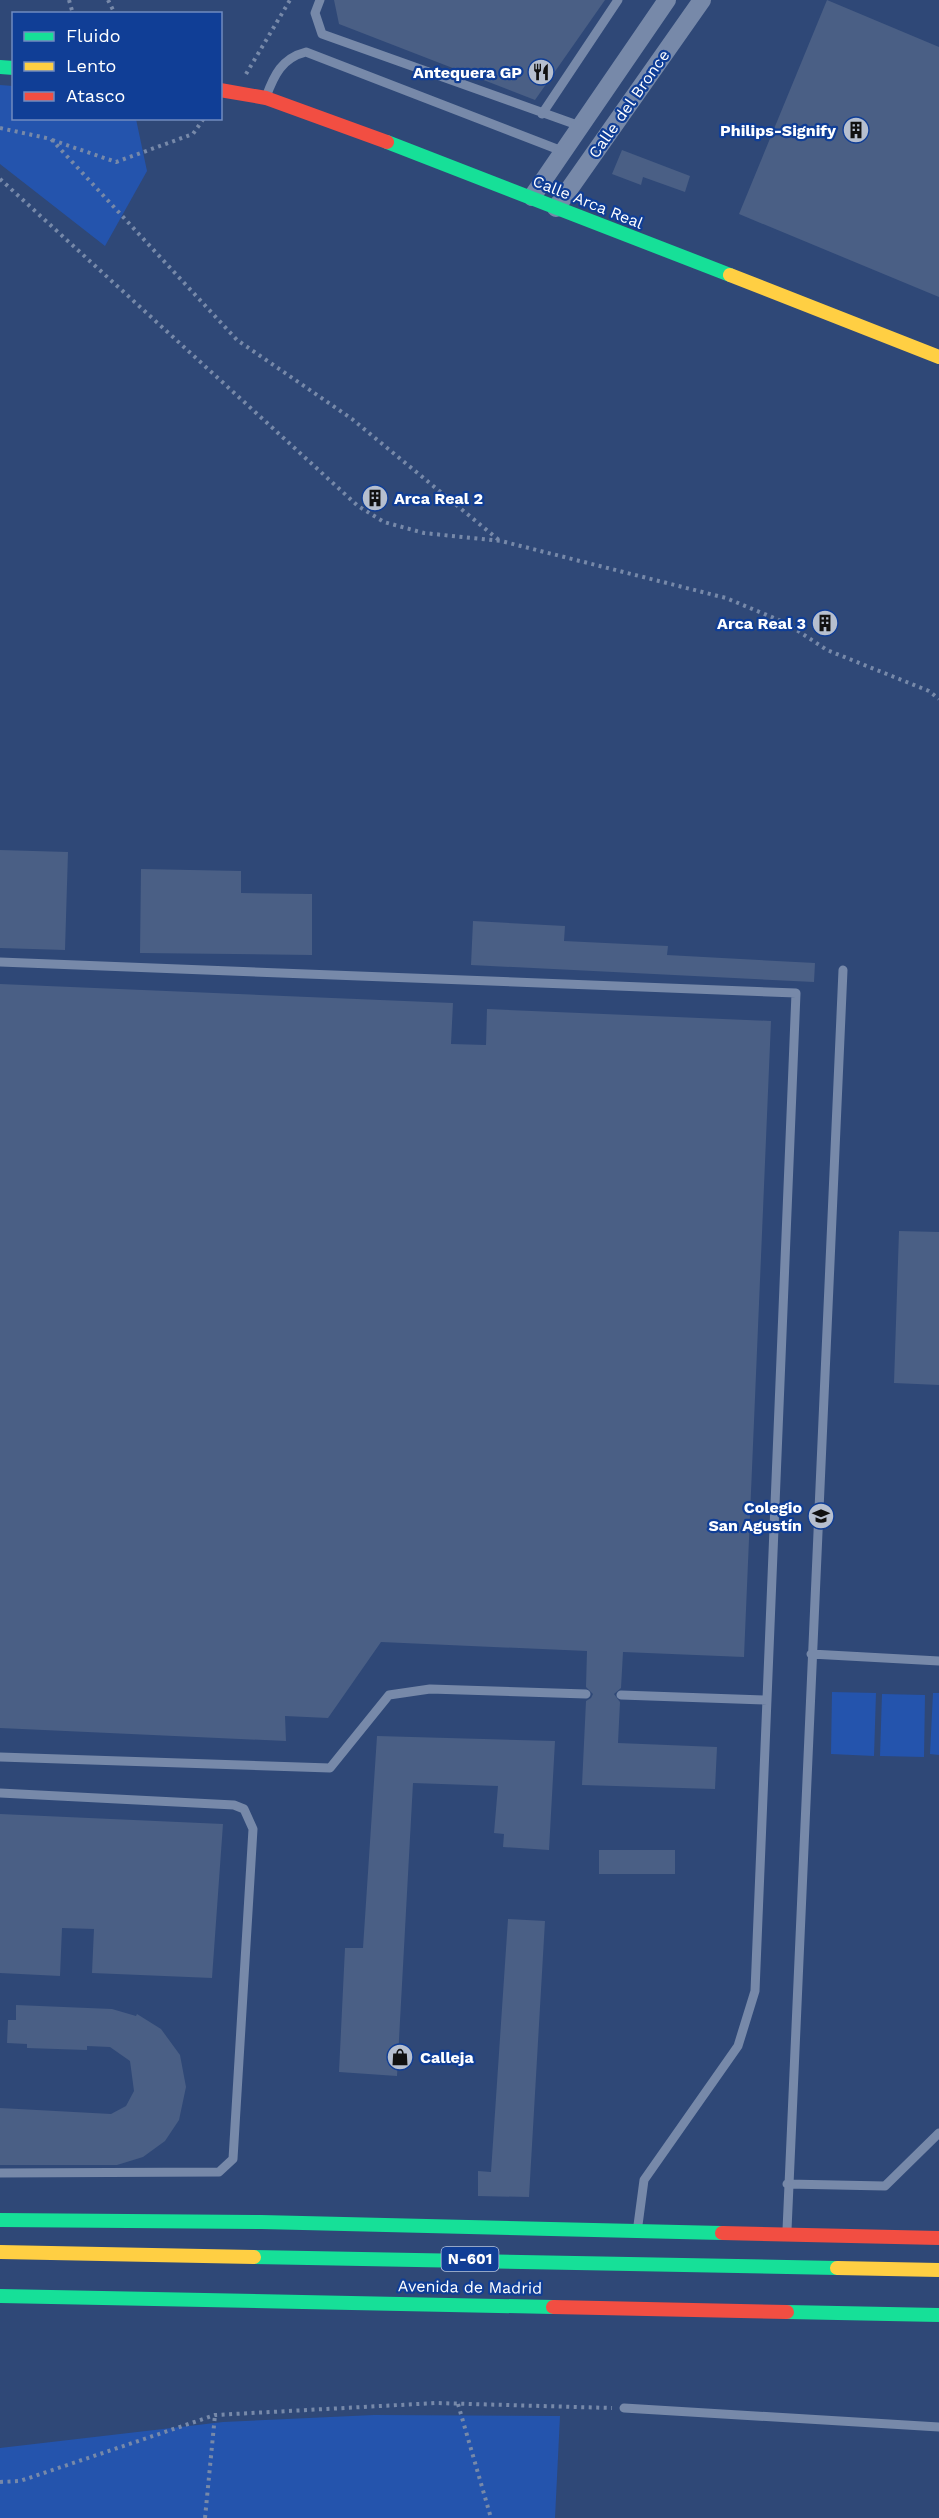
<svg xmlns="http://www.w3.org/2000/svg" width="939" height="2518" font-family="'Work Sans',sans-serif">
  <style>
    .green { fill: #2454ad }
    .building { fill: #4a5f85 }
    .lines { fill: none; stroke-linecap: round; stroke-linejoin: round }
    .path { stroke: #7789a9; stroke-width: 4; stroke-dasharray: 3 4.5; stroke-linecap: butt }
    .lane { stroke: #7789a9; stroke-width: 9 }
    .street { stroke: #7789a9; stroke-width: 18 }
    .fast { stroke: #16e098; stroke-width: 14 }
    .slow { stroke: #ffcf43; stroke-width: 14 }
    .jam { stroke: #f24e42; stroke-width: 14 }
    .labels { text-anchor: middle; dominant-baseline: central; stroke-width: 4.5; stroke-linejoin: round; paint-order: stroke }
    .shield { fill: #103e96; stroke: #b7c5e0; stroke-width: 1.5 }
    .shield-label { font-size: 15px; font-weight: bold; fill: #fff }
    .poi-label { font-size: 16px; font-weight: bold; fill: #fff; stroke: #103e96; text-anchor: end }
    .street-label { font-size: 16px; fill: #fff; stroke: #103e96 }
  </style>
  <rect width="100%" height="100%" fill="#2f4877"/>
  <!-- green -->
  <path class="green" d="M 0,85 L 13,86 L 14,118 L 136,119 L 147,171 L 105,246 L 0,164 Z
    M 832,1692 L 876,1693 L 874,1756 L 831,1754 Z
    M 933,1693 L 939,1693 L 939,1755 L 930,1754 Z
    M 882,1694 L 925,1695 L 924,1757 L 880,1756 Z
    M 374,2415 L 560,2416 L 555,2518 L 0,2518 L 0,2448 L 223,2422 Z"/>
  <!-- building -->
  <path class="building" d="M 334,0 L 605,0 L 535,100 L 339,24 Z
    M 827,0 L 939,47 L 939,297 L 739,214 Z
    M 622,150 L 690,176 L 685,192 L 643,177 L 641,185 L 612,174 Z
    M 0,850 L 68,852 L 65,950 L 0,948 Z
    M 141,869 L 241,871 L 241,893 L 312,894 L 312,955 L 140,953 Z
    M 473,921 L 565,926 L 564,941 L 668,946 L 667,955 L 815,963 L 814,982 L 471,965 Z
    M 0,984 L 453,1003 L 451,1044 L 486,1045 L 487,1009 L 771,1021 L 744,1657 L 623,1652 L 621,1688 L 614,1694 L 620,1702 L 618,1743 L 717,1747 L 715,1789 L 582,1785 L 586,1701 L 591,1698 L 593,1694 L 586,1687 L 587,1651 L 381,1642 L 328,1718 L 285,1716 L 286,1741 L 0,1728 Z
    M 899,1231 L 939,1232 L 939,1385 L 894,1383 Z
    M 377,1736 L 555,1741 L 549,1850 L 503,1847 L 504,1834 L 494,1833 L 498,1786 L 413,1783 L 397,2076 L 339,2072 L 345,1948 L 363,1948 Z
    M 0,1814 L 223,1824 L 212,1978 L 92,1973 L 94,1929 L 62,1928 L 60,1976 L 0,1973 Z
    M 599,1850 L 675,1850 L 675,1874 L 599,1874 Z
    M 508,1919 L 545,1921 L 529,2197 L 478,2196 L 478,2171 L 491,2172 Z
    M 16,2005 L 112,2009 L 136,2016 L 137,2014 L 161,2029 L 180,2055 L 186,2087 L 179,2120 L 165,2141 L 143,2157 L 117,2165 L 0,2165 L 0,2108 L 111,2114 L 126,2106 L 134,2091 L 130,2061 L 110,2047 L 87,2046 L 87,2050 L 27,2048 L 27,2044 L 7,2043 L 8,2020 L 16,2020 Z"/>
  <g class="lines">
    <!-- path -->
    <path class="path" d="M 69,0 L 73,14
      M 108,0 L 115,14
      M 246,74 L 290,0
      M 0,128 L 51,139 L 237,340 L 352,419 L 500,541
      M 52,140 L 116,162 L 193,134 L 204,118
      M 0,179 L 358,506 L 384,522 L 424,533 L 501,541 L 726,598 L 786,623 L 827,650 L 929,691 L 939,699
      M 458,2404 L 491,2518
      M 0,2482 L 20,2481 L 215,2415 L 436,2403 L 612,2408
      M 205,2518 L 215,2415"/>
    <!-- lane -->
    <path class="lane" d="M 320,0 L 315,13 L 322,34 L 580,126
      M 266,97 C 274,75 282,58 306,52 L 562,151
      M 542,114 L 618,0
      M 0,962 L 796,993 L 755,1991 L 738,2046 L 644,2180 L 638,2225
      M 811,1654 L 939,1661
      M 621,1695 L 767,1700
      M 0,1757 L 330,1768 L 389,1695 L 430,1689 L 586,1694
      M 0,1793 L 234,1805 L 244,1809 L 253,1829 L 233,2159 L 219,2172 L 0,2173
      M 787,2184 L 885,2186 L 939,2133
      M 787,2230 L 843,970
      M 624,2408 L 939,2427"/>
    <!-- street -->
    <path class="street" d="M 532,197 L 667,0
      M 556,208 L 702,0"/>
    <!-- fast -->
    <path class="fast" d="M 0,67 L 14,68
      M 387,142 L 730,275
      M 0,2220 L 261,2222 L 722,2233
      M 254,2257 L 837,2268
      M 0,2296 L 553,2307
      M 787,2312 L 939,2315"/>
    <!-- slow -->
    <path class="slow" d="M 730,275 L 939,357
      M 0,2252 L 254,2257
      M 837,2268 L 939,2270"/>
    <!-- jam -->
    <path class="jam" d="M 220,90 L 266,98 L 387,142
      M 722,2233 L 939,2238
      M 553,2307 L 787,2312"/>
  </g>
  <!-- icons -->
  <defs>
    <symbol id="restaurant-disc" viewBox="-11 -11 22 22"><circle r="9.5" fill="#b6bfcf" stroke="#103e96"/><path d="M-5-6h1v4h1v-4h1v4h1v-4h1v5L-1.5 .5V6h-2V.5L-5-1ZM5-6V6H3V1.5H1.5Q1.5-4 5-6Z" fill="#111"/></symbol>
    <symbol id="building-disc" viewBox="-11 -11 22 22"><circle r="9.5" fill="#b6bfcf" stroke="#103e96"/><path d="M-4-6H4V6H1V3H-1V6H-4ZM-2.5-4.3h1.7v1.8h-1.7ZM.8-4.3h1.7v1.8H.8ZM-2.5-1h1.7V.8h-1.7ZM.8-1h1.7V.8H.8Z" fill="#111"/></symbol>
    <symbol id="school-disc" viewBox="-11 -11 22 22"><circle r="9.5" fill="#b6bfcf" stroke="#103e96"/><path d="M0-5L7-2L0 1L-7-2ZM-4 1L0 2.5L4 1V4Q0 6-4 4Z" fill="#111"/></symbol>
    <symbol id="shop-disc" viewBox="-11 -11 22 22"><circle r="9.5" fill="#b6bfcf" stroke="#103e96"/><path d="M-5-2.5h2.3a2.7 3.5 0 0 1 5.4 0H5L5.5 6h-11ZM-1.5-2.5h3a1.5 2.3 0 0 0-3 0Z" fill="#111"/></symbol>
  </defs>
  <g fill-rule="evenodd">
    <use href="#restaurant-disc" x="526" y="57" width="30" height="30"/>
    <use href="#building-disc" x="841" y="115" width="30" height="30"/>
    <use href="#building-disc" x="360" y="483" width="30" height="30"/>
    <use href="#building-disc" x="810" y="608" width="30" height="30"/>
    <use href="#school-disc" x="806" y="1501" width="30" height="30"/>
    <use href="#shop-disc" x="385" y="2042" width="30" height="30"/>
  </g>
  <g class="labels">
    <!-- shield labels -->
    <rect class="shield" x="441.5" y="2247" width="57" height="24" rx="4.5"/>
    <g class="shield-label">
      <text x="470" y="2259">N-601</text>
    </g>
    <!-- poi labels -->
    <g class="poi-label">
      <text x="522" y="72">Antequera GP</text>
      <text x="836" y="130">Philips-Signify</text>
      <text x="394" y="498" text-anchor="start">Arca Real 2</text>
      <text x="806" y="623">Arca Real 3</text>
      <text x="802" y="1507">Colegio<tspan x="802" dy="18">San Agustín</tspan></text>
      <text x="420" y="2057" text-anchor="start">Calleja</text>
    </g>
    <!-- street labels -->
    <g class="street-label">
      <text transform="translate(629 104) rotate(-55)">Calle del Bronce</text>
      <text transform="translate(588 202) rotate(22)">Calle Arca Real</text>
      <text transform="translate(470 2287) rotate(1)">Avenida de Madrid</text>
    </g>
  </g>
  <!-- legend -->
  <rect x="12" y="12" width="210" height="108" fill="#103e96" stroke="#708bc0" stroke-width="1.5"/>
  <rect x="24" y="32" width="30" height="9" fill="#16e098" stroke="#708bc0" stroke-width="1.5"/>
  <text x="66" y="42" font-size="18" fill="#ffffff">Fluido</text>
  <rect x="24" y="62" width="30" height="9" fill="#ffcf43" stroke="#708bc0" stroke-width="1.5"/>
  <text x="66" y="72" font-size="18" fill="#ffffff">Lento</text>
  <rect x="24" y="92" width="30" height="9" fill="#f24e42" stroke="#708bc0" stroke-width="1.5"/>
  <text x="66" y="102" font-size="18" fill="#ffffff">Atasco</text>
</svg>
